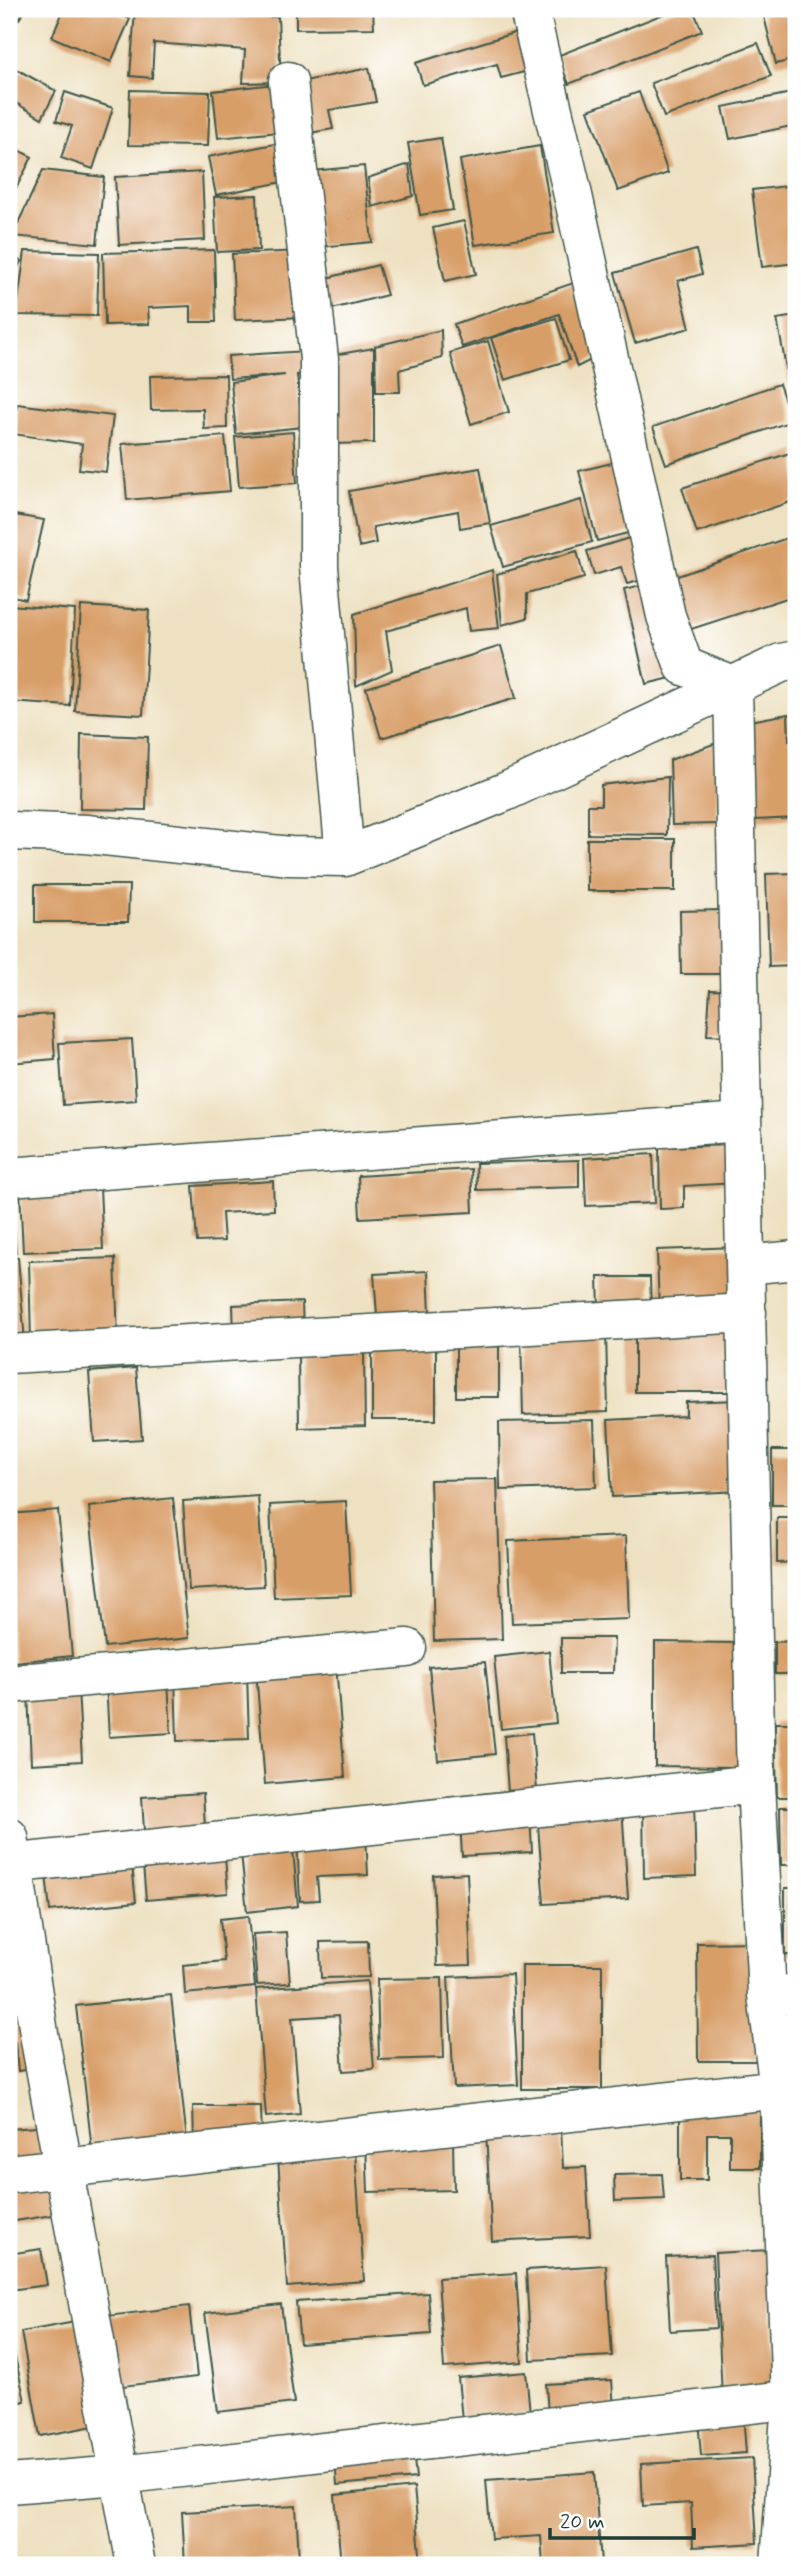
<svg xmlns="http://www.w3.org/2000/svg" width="805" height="2574" font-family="Mynerve,sans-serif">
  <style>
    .building { fill: #d89e67 }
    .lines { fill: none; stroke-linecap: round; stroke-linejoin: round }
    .minor-casing { stroke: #3e5649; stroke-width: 41 }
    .minor { stroke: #fff; stroke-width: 38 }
  </style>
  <rect width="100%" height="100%" fill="#fff"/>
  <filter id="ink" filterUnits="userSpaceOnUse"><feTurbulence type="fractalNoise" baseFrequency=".0143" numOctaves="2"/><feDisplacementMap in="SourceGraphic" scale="14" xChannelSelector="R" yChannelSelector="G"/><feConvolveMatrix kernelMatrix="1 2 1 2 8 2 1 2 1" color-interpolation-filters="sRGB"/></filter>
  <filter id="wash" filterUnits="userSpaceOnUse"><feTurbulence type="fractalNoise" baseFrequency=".00686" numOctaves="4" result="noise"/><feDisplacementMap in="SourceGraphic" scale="28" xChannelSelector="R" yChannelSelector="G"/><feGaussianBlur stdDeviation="1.57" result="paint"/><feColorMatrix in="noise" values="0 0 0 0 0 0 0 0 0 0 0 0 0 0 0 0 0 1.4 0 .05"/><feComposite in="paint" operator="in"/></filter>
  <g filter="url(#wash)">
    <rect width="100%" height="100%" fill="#eee1c1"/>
    <g id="blocks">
      <!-- building -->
      <path class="building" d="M 9,9 L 26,9 L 19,19 L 9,13 Z
        M 64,9 L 107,9 L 130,19 L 111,62 L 52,37 Z
        M 296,9 L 373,9 L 374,28 L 296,29 Z
        M 676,9 L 693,9 L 702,31 L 569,84 L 557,56 Z
        M 762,9 L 796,9 L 796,59 L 776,64 Z
        M 135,11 L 278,17 L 281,82 L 243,83 L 245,50 L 154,43 L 152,78 L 130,76 Z
        M 520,31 L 528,71 L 501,78 L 497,64 L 423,85 L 416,63 Z
        M 758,43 L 771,76 L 664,117 L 651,83 Z
        M 9,65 L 56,91 L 42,118 L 9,99 Z
        M 369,68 L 376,102 L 329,110 L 333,129 L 304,134 L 295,83 Z
        M 284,83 L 289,131 L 218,138 L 213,91 Z
        M 130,90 L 210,92 L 208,146 L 128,145 Z
        M 65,92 L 113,108 L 93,169 L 61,158 L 72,126 L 56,121 Z
        M 639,92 L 668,173 L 618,191 L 588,110 Z
        M 796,92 L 796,125 L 730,139 L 723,107 Z
        M 441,138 L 453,210 L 420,215 L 408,143 Z
        M 290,141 L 298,179 L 216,195 L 208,157 Z
        M 9,145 L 32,157 L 9,202 Z
        M 540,146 L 554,233 L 475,245 L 460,160 Z
        M 409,164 L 413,196 L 372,207 L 368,178 Z
        M 364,166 L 372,242 L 320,247 L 312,171 Z
        M 43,170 L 104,177 L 97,244 L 12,236 Z
        M 202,172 L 205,240 L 119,245 L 115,177 Z
        M 796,185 L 796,263 L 762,267 L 752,190 Z
        M 257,195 L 259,250 L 217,252 L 214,197 Z
        M 464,221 L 476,274 L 445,281 L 433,228 Z
        M 214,250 L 216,322 L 191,322 L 191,306 L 148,308 L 149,324 L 105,325 L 103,253 Z
        M 696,250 L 702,274 L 678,281 L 690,328 L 635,343 L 615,273 Z
        M 25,251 L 99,253 L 97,316 L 16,315 Z
        M 301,251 L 304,317 L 235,320 L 232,254 Z
        M 9,255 L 21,261 L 9,286 Z
        M 378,265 L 387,295 L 328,310 L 319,280 Z
        M 585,279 L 605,353 L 577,367 L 559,314 L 462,347 L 454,324 Z
        M 796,316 L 796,382 L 789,384 L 777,319 Z
        M 556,318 L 569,360 L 505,380 L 491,338 Z
        M 441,330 L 442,358 L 399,370 L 400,392 L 376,392 L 375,346 Z
        M 488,341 L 509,412 L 471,424 L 450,353 Z
        M 374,348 L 374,443 L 329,444 L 328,356 Z
        M 307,351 L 308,374 L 297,375 L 302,427 L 236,434 L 231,382 L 285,375 L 230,379 L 228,356 Z
        M 226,375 L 227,428 L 204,429 L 203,409 L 151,410 L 150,376 Z
        M 779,384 L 792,421 L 666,464 L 653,427 Z
        M 17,404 L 113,416 L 106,472 L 79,469 L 82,444 L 13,434 Z
        M 293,432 L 297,483 L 239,487 L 235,437 Z
        M 225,436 L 230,491 L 127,500 L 122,444 Z
        M 796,451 L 796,500 L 697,533 L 682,488 Z
        M 624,460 L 643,529 L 597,541 L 579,471 Z
        M 480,468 L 490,523 L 460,528 L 458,511 L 373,527 L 376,543 L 359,547 L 349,491 Z
        M 581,500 L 592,542 L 503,567 L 491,526 Z
        M 9,514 L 44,520 L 26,600 L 9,596 Z
        M 639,535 L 653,577 L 627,584 L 621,567 L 594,575 L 587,551 Z
        M 796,535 L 796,595 L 676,634 L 666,580 Z
        M 577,551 L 584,578 L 527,594 L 527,618 L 502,625 L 497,574 Z
        M 492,570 L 499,628 L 469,631 L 466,608 L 386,631 L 392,670 L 356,686 L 354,614 Z
        M 653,583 L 675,677 L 646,684 L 624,590 Z
        M 9,605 L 75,610 L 70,706 L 9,702 Z
        M 81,606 L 149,610 L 143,715 L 75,711 Z
        M 501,646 L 516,698 L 381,738 L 366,688 Z
        M 788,714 L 789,741 L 796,740 L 796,818 L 754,820 L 750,721 Z
        M 81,734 L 148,737 L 146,810 L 80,809 Z
        M 719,742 L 717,824 L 672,825 L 670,760 Z
        M 668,777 L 667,835 L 588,834 L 588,805 L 601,805 L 601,785 Z
        M 587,839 L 675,839 L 675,891 L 587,891 Z
        M 796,873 L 796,966 L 769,967 L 766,874 Z
        M 35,885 L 129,885 L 128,922 L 35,922 Z
        M 721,910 L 722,974 L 681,974 L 680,911 Z
        M 710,990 L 735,991 L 732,1036 L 707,1035 Z
        M 52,1014 L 55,1059 L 9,1063 L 9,1017 Z
        M 132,1039 L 136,1100 L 63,1105 L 59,1043 Z
        M 735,1145 L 736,1183 L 684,1186 L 684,1208 L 660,1209 L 659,1147 Z
        M 653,1154 L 655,1203 L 586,1206 L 584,1158 Z
        M 579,1160 L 579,1187 L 477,1190 L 476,1163 Z
        M 471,1169 L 473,1212 L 360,1218 L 358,1176 Z
        M 273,1181 L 274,1210 L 222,1213 L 224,1241 L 197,1242 L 193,1186 Z
        M 100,1188 L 103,1249 L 23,1252 L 20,1191 Z
        M 9,1199 L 12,1199 L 16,1252 L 9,1252 Z
        M 738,1247 L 740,1309 L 659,1313 L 657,1250 Z
        M 18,1257 L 25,1342 L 9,1343 L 9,1258 Z
        M 115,1258 L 118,1339 L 31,1342 L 29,1261 Z
        M 428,1271 L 430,1313 L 377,1316 L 374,1274 Z
        M 598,1277 L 650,1277 L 651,1309 L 599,1309 Z
        M 302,1302 L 303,1331 L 234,1334 L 233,1305 Z
        M 635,1325 L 731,1325 L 731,1392 L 635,1392 Z
        M 606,1332 L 608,1412 L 523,1415 L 521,1333 Z
        M 499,1346 L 499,1397 L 456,1397 L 456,1347 Z
        M 372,1347 L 436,1347 L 436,1420 L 372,1420 Z
        M 364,1351 L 365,1426 L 299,1428 L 298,1352 Z
        M 136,1368 L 142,1439 L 94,1442 L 89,1372 Z
        M 738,1400 L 742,1491 L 612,1497 L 608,1420 L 686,1416 L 686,1402 Z
        M 594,1420 L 596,1487 L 500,1490 L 499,1422 Z
        M 772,1450 L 796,1450 L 796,1505 L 772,1505 Z
        M 497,1479 L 502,1639 L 434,1641 L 430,1480 Z
        M 258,1496 L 264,1586 L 189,1590 L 183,1501 Z
        M 173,1498 L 189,1638 L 105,1647 L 89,1507 Z
        M 346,1501 L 351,1595 L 274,1598 L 270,1505 Z
        M 58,1510 L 72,1656 L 13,1662 L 9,1615 L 9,1514 Z
        M 777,1518 L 796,1518 L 796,1562 L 777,1563 Z
        M 626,1536 L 629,1619 L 512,1623 L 508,1541 Z
        M 561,1638 L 614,1638 L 613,1673 L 561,1673 Z
        M 796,1641 L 796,1674 L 775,1674 L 775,1642 Z
        M 655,1642 L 740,1643 L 740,1767 L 655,1766 Z
        M 549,1651 L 556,1723 L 501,1729 L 494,1657 Z
        M 485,1662 L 495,1754 L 438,1760 L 429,1667 Z
        M 336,1664 L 345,1777 L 265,1784 L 256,1670 Z
        M 247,1673 L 249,1739 L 177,1741 L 175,1675 Z
        M 168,1680 L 171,1733 L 109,1737 L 106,1683 Z
        M 78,1688 L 82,1761 L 31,1764 L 28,1691 Z
        M 775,1723 L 796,1723 L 796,1797 L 777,1797 Z
        M 532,1733 L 537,1790 L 508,1792 L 504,1736 Z
        M 203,1793 L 205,1827 L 144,1831 L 142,1797 Z
        M 694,1800 L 696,1876 L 644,1878 L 643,1801 Z
        M 622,1806 L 628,1899 L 544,1904 L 537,1812 Z
        M 780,1807 L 796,1807 L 796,1865 L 781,1865 Z
        M 530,1814 L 532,1852 L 462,1856 L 460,1819 Z
        M 366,1834 L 368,1875 L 317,1877 L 319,1900 L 300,1901 L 297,1838 Z
        M 292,1838 L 298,1906 L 247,1912 L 240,1843 Z
        M 224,1846 L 228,1893 L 146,1900 L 142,1853 Z
        M 131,1856 L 136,1902 L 50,1911 L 45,1865 Z
        M 467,1873 L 471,1965 L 437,1966 L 433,1875 Z
        M 785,1888 L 796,1888 L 796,1955 L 785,1955 Z
        M 248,1916 L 255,1987 L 185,1994 L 183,1965 L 224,1961 L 220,1919 Z
        M 286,1932 L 290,1983 L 257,1985 L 253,1934 Z
        M 368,1941 L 369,1977 L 321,1978 L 320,1942 Z
        M 756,1942 L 756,2061 L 698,2061 L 697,1943 Z
        M 522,1965 L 602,1965 L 602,2089 L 522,2089 Z
        M 512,1974 L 518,2085 L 454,2088 L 448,1977 Z
        M 442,1978 L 444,2058 L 379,2060 L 377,1979 Z
        M 367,1981 L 374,2069 L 343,2071 L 339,2015 L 292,2018 L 300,2114 L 266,2117 L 256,1989 Z
        M 171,1995 L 187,2141 L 92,2151 L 76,2006 Z
        M 33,2011 L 39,2068 L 18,2071 L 15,2042 L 9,2042 L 9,2014 Z
        M 796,2018 L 796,2079 L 793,2079 L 791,2019 Z
        M 193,2106 L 261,2106 L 262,2141 L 194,2142 Z
        M 680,2108 L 760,2109 L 760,2168 L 730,2168 L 730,2134 L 707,2134 L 707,2180 L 680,2180 Z
        M 50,2126 L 52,2157 L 9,2160 L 9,2129 Z
        M 561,2128 L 563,2168 L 586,2167 L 590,2236 L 492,2241 L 486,2132 Z
        M 453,2141 L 454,2190 L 368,2192 L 366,2143 Z
        M 355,2152 L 364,2281 L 287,2287 L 278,2158 Z
        M 58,2174 L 65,2213 L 9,2222 L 9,2182 Z
        M 662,2174 L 664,2199 L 615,2201 L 614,2175 Z
        M 41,2249 L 47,2285 L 9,2290 L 9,2254 Z
        M 769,2250 L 775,2393 L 722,2396 L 715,2253 Z
        M 712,2255 L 716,2328 L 670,2331 L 666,2257 Z
        M 606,2265 L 612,2356 L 531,2360 L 526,2270 Z
        M 516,2273 L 522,2362 L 444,2368 L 438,2278 Z
        M 428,2293 L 431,2334 L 300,2344 L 296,2302 Z
        M 281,2304 L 294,2403 L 218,2412 L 205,2313 Z
        M 189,2306 L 197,2377 L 115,2387 L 107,2316 Z
        M 86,2320 L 105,2424 L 40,2436 L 21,2332 Z
        M 9,2330 L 25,2401 L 9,2405 Z
        M 526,2372 L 530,2413 L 462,2420 L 458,2378 Z
        M 612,2380 L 614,2410 L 548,2415 L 546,2384 Z
        M 743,2414 L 746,2453 L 701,2456 L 698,2418 Z
        M 413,2450 L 416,2478 L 337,2485 L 335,2457 Z
        M 752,2458 L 757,2543 L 693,2547 L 691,2503 L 643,2506 L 641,2464 Z
        M 594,2472 L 601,2563 L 543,2565 L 541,2536 L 491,2539 L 486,2480 Z
        M 414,2487 L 421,2565 L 341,2565 L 335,2495 Z
        M 296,2506 L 299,2559 L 185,2565 L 182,2512 Z"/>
    </g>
  </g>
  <g filter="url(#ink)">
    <use href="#blocks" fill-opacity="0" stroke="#3e5649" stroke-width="2"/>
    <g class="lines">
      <defs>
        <path id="minor" d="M 529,9 L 570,182 L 666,616 L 684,666 L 733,686 L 756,1784 L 767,1995 L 796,1994
          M 288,81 L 319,359 L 319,567 L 345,857
          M 9,831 L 86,834 L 290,856 L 345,857 L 505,792 L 781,663 L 796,660
          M 9,1177 L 742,1122
          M 746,1265 L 796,1260
          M 9,1354 L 747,1313
          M 9,1684 L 407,1648
          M 9,1837 L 40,2040 L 136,2565
          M 9,1864 L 756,1784
          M 767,1995 L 779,2089 L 791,2399 L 780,2565
          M 9,2174 L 779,2089
          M 9,2484 L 119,2475 L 796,2399"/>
      </defs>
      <!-- minor casing -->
      <use href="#minor" class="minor-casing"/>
      <!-- minor -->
      <use href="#minor" class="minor"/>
    </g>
  </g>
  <!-- margin -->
  <rect width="805" height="2574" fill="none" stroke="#fff" stroke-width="35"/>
  <!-- scale -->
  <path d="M550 2528v10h144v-10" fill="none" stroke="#1f3d34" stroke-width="3.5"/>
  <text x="560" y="2528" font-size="21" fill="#1f3d34" stroke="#ffffff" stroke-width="5" paint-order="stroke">20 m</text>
</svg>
